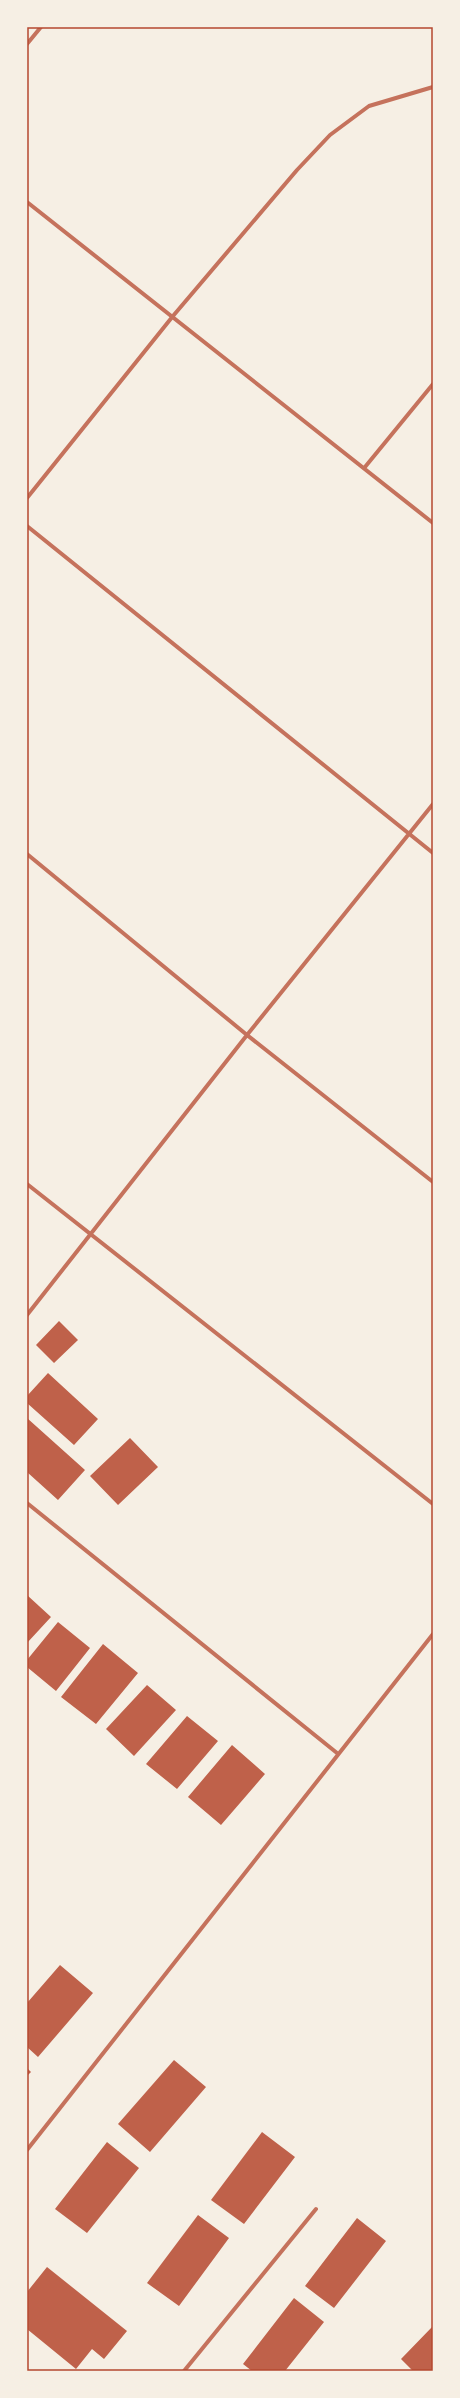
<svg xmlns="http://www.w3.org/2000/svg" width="460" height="2398" font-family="Literata,serif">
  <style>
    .building { fill: #bf614a }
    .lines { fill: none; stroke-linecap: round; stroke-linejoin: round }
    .minor { stroke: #c5725c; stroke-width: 4 }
    .neatline { fill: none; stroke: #b5482f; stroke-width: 1.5 }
  </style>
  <rect width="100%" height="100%" fill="#f6efe4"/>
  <!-- building -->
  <path class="building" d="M 59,1321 L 78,1340 L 54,1363 L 36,1345 Z
    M 48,1373 L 98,1419 L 74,1445 L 27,1403 L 27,1396 Z
    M 27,1418 L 85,1470 L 58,1500 L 27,1472 Z
    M 130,1438 L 158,1467 L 118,1505 L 90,1476 Z
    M 27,1595 L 51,1617 L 27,1643 Z
    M 58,1622 L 90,1648 L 56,1691 L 27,1667 L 27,1660 Z
    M 103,1644 L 138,1673 L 96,1724 L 61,1697 Z
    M 147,1685 L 176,1710 L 134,1756 L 106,1729 Z
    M 187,1716 L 218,1741 L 177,1789 L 146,1764 Z
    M 232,1745 L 265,1774 L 221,1825 L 188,1797 Z
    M 60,1965 L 93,1993 L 38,2057 L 27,2047 L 27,2003 Z
    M 174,2060 L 206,2087 L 150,2152 L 118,2124 Z
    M 27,2068 L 31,2072 L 27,2076 Z
    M 262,2132 L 295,2157 L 244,2224 L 211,2200 Z
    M 107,2142 L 139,2168 L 87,2233 L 55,2209 Z
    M 198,2215 L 229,2238 L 179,2306 L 147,2283 Z
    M 357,2218 L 386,2241 L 334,2308 L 305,2286 Z
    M 47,2267 L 127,2331 L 104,2359 L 92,2349 L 76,2369 L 27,2329 L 27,2292 Z
    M 294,2298 L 324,2322 L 285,2371 L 252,2371 L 243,2364 Z
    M 433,2326 L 433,2371 L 413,2371 L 401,2359 Z"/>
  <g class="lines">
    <!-- minor -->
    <path class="minor" d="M 27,44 L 41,27
      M 27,202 L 433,523
      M 365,467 L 433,384
      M 27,498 L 173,316 L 297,170 L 330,135 L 369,106 L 433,87
      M 27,526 L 433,853
      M 27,854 L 247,1035 L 433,1182
      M 27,1184 L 433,1504
      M 27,1315 L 247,1035 L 433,804
      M 27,1503 L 337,1753
      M 27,2150 L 433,1634
      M 184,2371 L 316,2209"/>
  </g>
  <!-- border -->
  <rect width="460" height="2398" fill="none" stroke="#f6efe4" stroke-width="56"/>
  <rect x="28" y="28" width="404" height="2342" class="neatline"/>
</svg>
